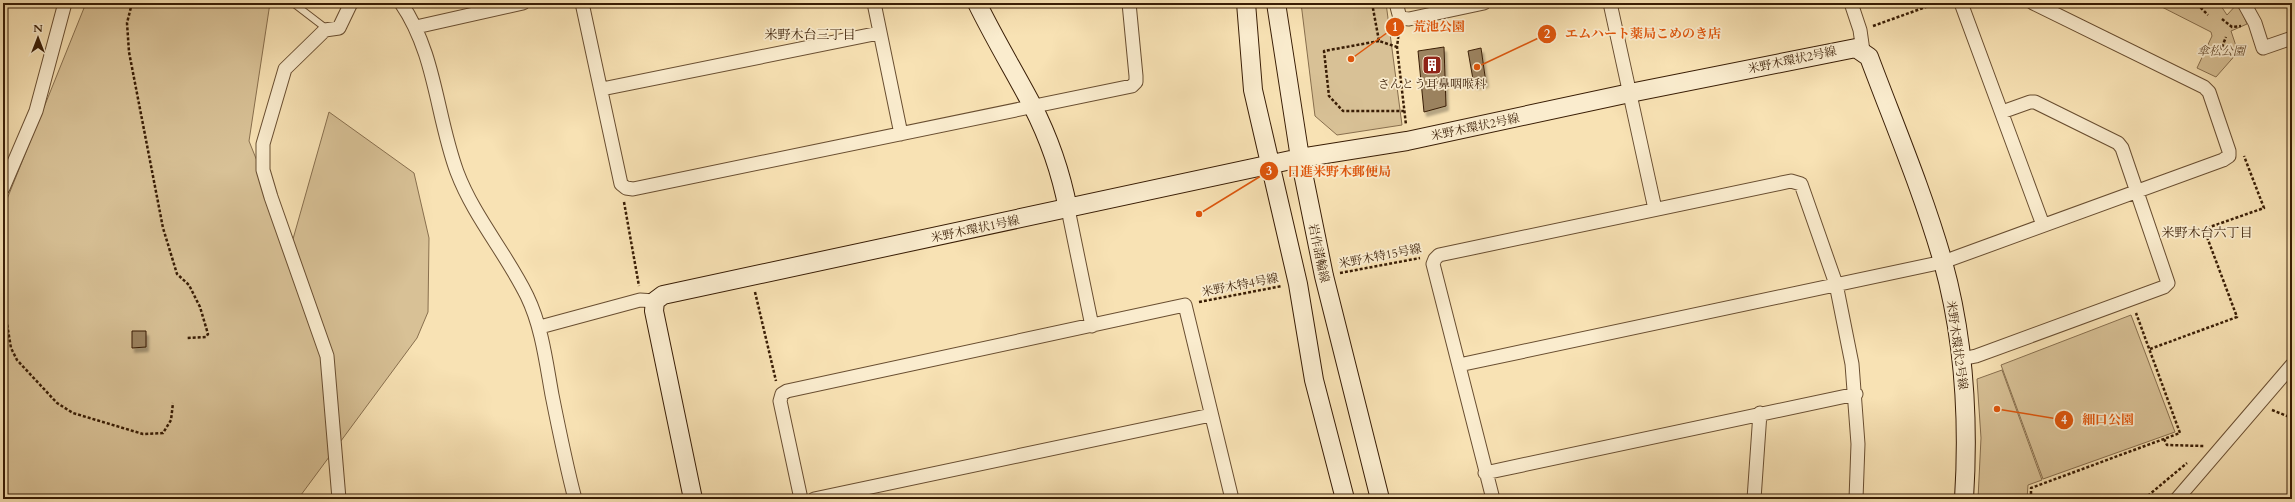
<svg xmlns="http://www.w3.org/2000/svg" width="2295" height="502" font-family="Cardo,'Noto Serif JP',serif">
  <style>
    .green { fill: #d8c196; stroke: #886f4e }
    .building { fill: #9c8360; stroke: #391d05; filter: url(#shadow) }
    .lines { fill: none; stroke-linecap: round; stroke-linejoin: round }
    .lane-casing { stroke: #694e31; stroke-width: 8 }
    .street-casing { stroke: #694e31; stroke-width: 15 }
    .secondary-casing { stroke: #391d05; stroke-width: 20 }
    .path { stroke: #391d05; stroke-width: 2.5; stroke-dasharray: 3 2; stroke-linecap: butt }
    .lane { stroke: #faecce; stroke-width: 6 }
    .street { stroke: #faecce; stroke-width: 13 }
    .secondary { stroke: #faecce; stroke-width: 18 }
    .labels { text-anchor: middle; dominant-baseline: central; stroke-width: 3.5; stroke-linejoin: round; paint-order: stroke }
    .park-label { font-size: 12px; font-style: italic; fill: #694e30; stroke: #faecce }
    .street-label { font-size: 12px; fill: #391d05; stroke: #faecce }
    .poi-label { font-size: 12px; fill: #391d05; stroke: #faecce }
    .neighbourhood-label { font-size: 13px; fill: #391d05; stroke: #faecce }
    .leader { fill: none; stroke: #df560c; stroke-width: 1.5 }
    .callout-dot { fill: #df560c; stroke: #faecce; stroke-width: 1.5 }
    .mark-label { font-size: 12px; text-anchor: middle; font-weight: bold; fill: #fff }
    .callout-label { font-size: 13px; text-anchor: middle; font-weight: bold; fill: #df560c; stroke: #faecce; stroke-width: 3.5; stroke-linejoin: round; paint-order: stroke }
  </style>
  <defs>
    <filter id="shadow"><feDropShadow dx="2.5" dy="4.5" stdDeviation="1" flood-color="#0004"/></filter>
  </defs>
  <rect width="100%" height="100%" fill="#f8e2b4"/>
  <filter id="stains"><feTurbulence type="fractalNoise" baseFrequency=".005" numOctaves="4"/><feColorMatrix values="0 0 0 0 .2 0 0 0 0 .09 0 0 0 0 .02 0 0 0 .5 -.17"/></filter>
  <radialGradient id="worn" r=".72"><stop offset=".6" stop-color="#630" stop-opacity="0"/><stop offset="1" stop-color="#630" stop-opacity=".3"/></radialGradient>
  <!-- green -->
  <path class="green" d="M 86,3 L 270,3 L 249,141 L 291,246 L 329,112 L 414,173 L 429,238 L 428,312 L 417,338 L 298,499 L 10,499 L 3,493 L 3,209 Z
    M 1301,3 L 1386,3 L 1402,125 L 1337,135 L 1315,116 Z
    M 2154,3 L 2219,3 L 2227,15 L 2238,3 L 2247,24 L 2231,31 L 2238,52 L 2216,77 L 2197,68 L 2212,36 L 2211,32 Z
    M 2131,315 L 2175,432 L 2043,479 L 2001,365 Z
    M 2002,370 L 2042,480 L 2028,485 L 2027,499 L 1978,499 L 1981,438 L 1977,379 Z"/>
  <!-- building -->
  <path class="building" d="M 1444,47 L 1446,106 L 1424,112 L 1418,51 Z
    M 1481,48 L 1486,83 L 1474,85 L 1468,51 Z
    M 132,331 L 146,331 L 146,347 L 132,348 Z"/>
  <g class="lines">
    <defs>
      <path id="lane" d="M 293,3 L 323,26 L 325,30"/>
      <path id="street" d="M 401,3 C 436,54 436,115 457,172 C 474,217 506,253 527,296 C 542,327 546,362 552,395 C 559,430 566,465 575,499
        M 582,3 L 621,184 L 626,188 L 633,189 L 1132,86 L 1136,82 L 1136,76 L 1129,3
        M 874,3 L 901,134
        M 1396,3 L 1400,18 L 1409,19 L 1484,3
        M 1610,3 L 1655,209
        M 1851,3 L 1860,30 L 1863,51
        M 1961,3 L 2043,225
        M 2244,3 L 2255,23 L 2263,48 L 2292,38
        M 416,27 L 523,3
        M 602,89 L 879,33
        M 3,188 L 36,111 L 65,3
        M 1068,209 L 1092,326
        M 540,327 L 640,300 L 655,301
        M 1961,359 L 1976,356 L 2164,287 L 2168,283 L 2122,148 L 2118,143 L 2035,102 L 2030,102 L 2002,112
        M 1459,365 L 1943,262 L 2223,160 L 2229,156 L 2229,151 L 2209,92 L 2204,87 L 2033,3
        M 1485,473 L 1856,394
        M 339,499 L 327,356 L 271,197 L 263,170 L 263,144 L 285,69 L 325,30 L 339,28 L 351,3
        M 801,499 L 780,401 L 782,394 L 787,391 L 1185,305 L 1232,499
        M 814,499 L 1211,415
        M 1493,499 L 1433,264 L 1435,259 L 1439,255 L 1791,181 L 1801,184 L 1836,284 L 1852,364 L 1858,444 L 1856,499
        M 1754,499 L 1760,413
        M 2177,499 L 2292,365"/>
      <path id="secondary" d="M 977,3 C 994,38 1014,71 1032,105 C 1049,138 1061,173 1068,209
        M 1246,3 L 1253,90 L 1298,284 L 1314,380 L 1345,499
        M 1276,3 L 1300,158 L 1324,276 L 1380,499
        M 693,499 L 654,311 L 655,301 L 663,295 L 1300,158 L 1407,141 L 1630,93 L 1856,48 L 1869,57 C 1894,124 1923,192 1943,262 C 1964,338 1969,420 1964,499"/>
    </defs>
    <!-- lane casing -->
    <use href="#lane" class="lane-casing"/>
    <!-- street casing -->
    <use href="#street" class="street-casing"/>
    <!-- secondary casing -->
    <use href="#secondary" class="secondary-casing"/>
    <!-- path -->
    <path class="path" d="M 132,3 L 127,23 L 129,52 L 163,228 L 177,274 L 189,285 L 200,307 L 208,334 L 206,337 L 187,338
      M 1372,3 L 1379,41 L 1397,47
      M 2197,4 L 2208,15
      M 2222,19 L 2232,27 L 2241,26
      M 1873,26 L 1937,3
      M 1399,31 L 1397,47 L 1406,125
      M 1379,41 L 1324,51 L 1329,96 L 1343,111 L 1404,111
      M 2222,47 L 2226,37
      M 624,202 L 639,286
      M 1340,273 L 1420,258
      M 755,292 L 776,381
      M 3,300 L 11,348 L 17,360 L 57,403 L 73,413 L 143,434 L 163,433 L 171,420 L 173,403
      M 1199,302 L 1282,286
      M 2150,349 L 2237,317 L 2204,229 L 2264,208 L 2244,156
      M 2272,410 L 2292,418
      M 2164,439 L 2167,445 L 2204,446
      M 2031,499 L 2031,488 L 2180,433 L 2136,313
      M 2144,499 L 2187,463"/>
    <!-- lane -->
    <use href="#lane" class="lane"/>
    <!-- street -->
    <use href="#street" class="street"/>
    <!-- secondary -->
    <use href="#secondary" class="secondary"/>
  </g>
  <!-- icons -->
  <defs>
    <symbol id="building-square" viewBox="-11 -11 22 22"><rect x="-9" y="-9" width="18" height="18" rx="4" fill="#8f2418" stroke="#faecce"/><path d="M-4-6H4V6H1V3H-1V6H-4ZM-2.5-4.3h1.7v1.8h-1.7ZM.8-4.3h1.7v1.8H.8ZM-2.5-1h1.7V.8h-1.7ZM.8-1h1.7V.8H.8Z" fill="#fff"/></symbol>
  </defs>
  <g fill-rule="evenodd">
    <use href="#building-square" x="1421" y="54" width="22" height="22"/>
  </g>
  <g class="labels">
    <!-- park labels -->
    <g class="park-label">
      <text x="2221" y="51">傘松公園</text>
    </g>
    <!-- street labels -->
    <g class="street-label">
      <text transform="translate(1792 60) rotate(-12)">米野木環状2号線</text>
      <text transform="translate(1475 127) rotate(-12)">米野木環状2号線</text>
      <text transform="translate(975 229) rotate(-12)">米野木環状1号線</text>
      <text transform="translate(1319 253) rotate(78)">岩作諸輪線</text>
      <text transform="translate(1380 256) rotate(-11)">米野木特15号線</text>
      <text transform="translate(1240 285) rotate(-11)">米野木特4号線</text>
      <text transform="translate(1957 345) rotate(82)">米野木環状2号線</text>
    </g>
    <!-- poi labels -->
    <g class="poi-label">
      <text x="1432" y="84">さんとう耳鼻咽喉科</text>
    </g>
    <!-- neighbourhood labels -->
    <g class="neighbourhood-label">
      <text x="810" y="35">米野木台三丁目</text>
      <text x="2207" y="233">米野木台六丁目</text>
    </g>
  </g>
  <!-- callouts -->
  <path class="leader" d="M1351 59L1395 27M1477 67L1547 34M1199 214L1269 171M1997 409L2064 420"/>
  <g class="callout-dot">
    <circle cx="1351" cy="59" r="4"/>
    <circle cx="1477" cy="67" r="4"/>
    <circle cx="1199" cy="214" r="4"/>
    <circle cx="1997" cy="409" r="4"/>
    <circle cx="1395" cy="27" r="10"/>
    <circle cx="1547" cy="34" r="10"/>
    <circle cx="1269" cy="171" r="10"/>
    <circle cx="2064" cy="420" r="10"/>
  </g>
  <g class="mark-label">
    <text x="1395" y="31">1</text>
    <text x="1547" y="38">2</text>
    <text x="1269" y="175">3</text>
    <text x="2064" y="424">4</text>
  </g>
  <g class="callout-label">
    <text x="1439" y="31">荒池公園</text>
    <text x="1643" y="38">エムハート薬局こめのき店</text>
    <text x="1339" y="176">日進米野木郵便局</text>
    <text x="2108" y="424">細口公園</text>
  </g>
  <!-- margin -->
  <rect width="2295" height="502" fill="none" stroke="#f8e2b4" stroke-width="16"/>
  <rect x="4" y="4" width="2287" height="494" fill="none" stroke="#391d05" stroke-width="2"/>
  <rect x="8" y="8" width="2279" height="486" fill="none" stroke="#391d05"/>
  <!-- north arrow -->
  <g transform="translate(38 38)" stroke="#faecce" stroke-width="3" paint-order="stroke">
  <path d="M0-3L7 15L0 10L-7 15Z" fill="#391d05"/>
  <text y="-6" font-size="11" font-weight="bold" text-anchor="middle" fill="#391d05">N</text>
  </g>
  <rect width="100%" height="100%" filter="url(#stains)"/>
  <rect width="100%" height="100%" fill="url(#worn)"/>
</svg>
